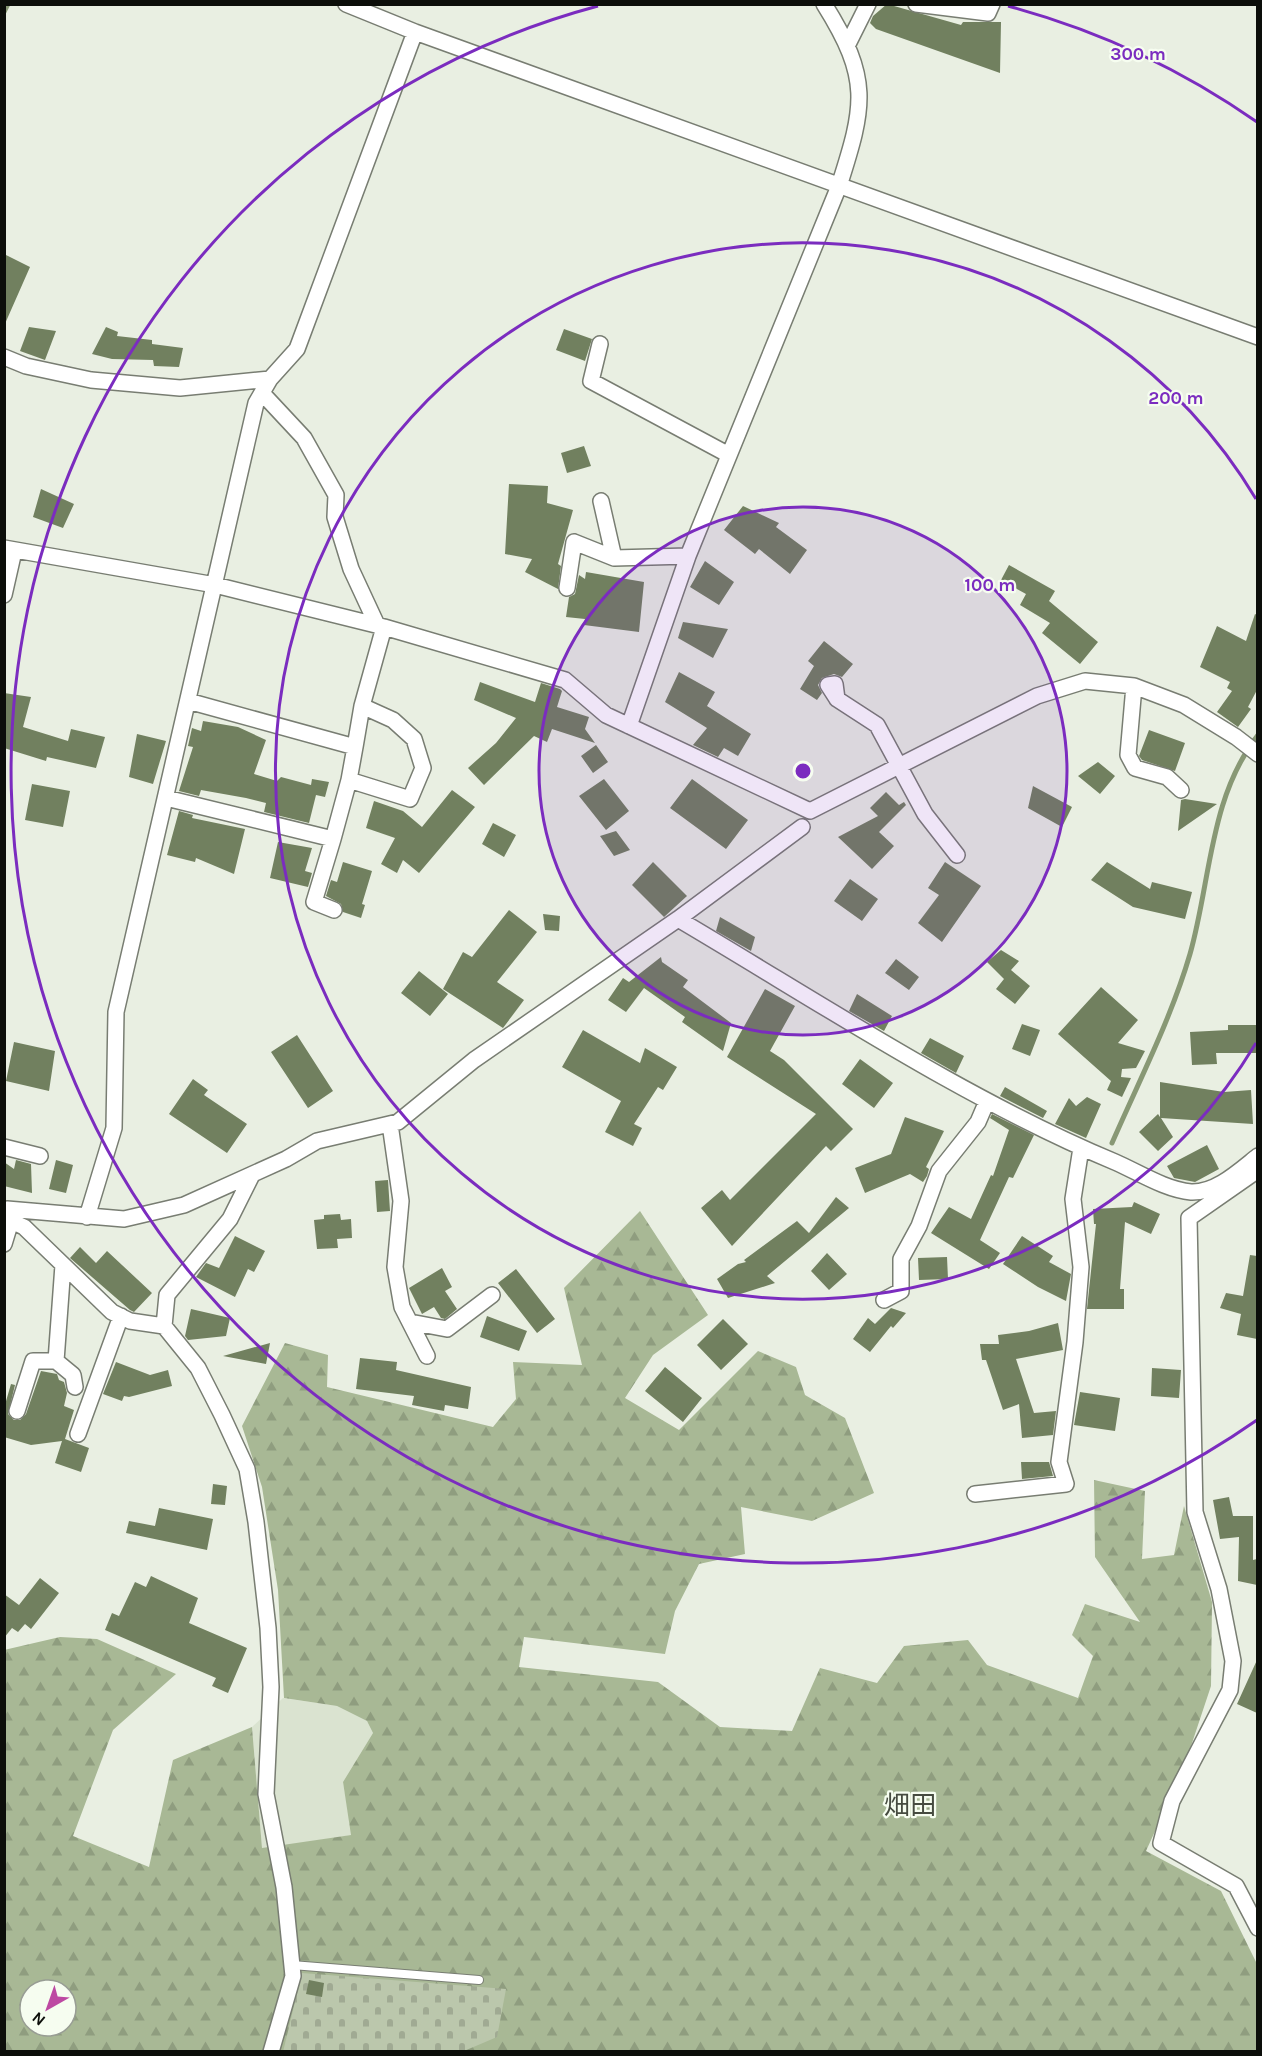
<svg xmlns="http://www.w3.org/2000/svg" width="1262" height="2056" font-family="Karla,'Noto Sans JP',sans-serif">
  <style>
    .built { fill: #dae3d0 }
    .forest { fill: url(#forest-firs); fill-rule: evenodd }
    .cemetery { fill: url(#cemetery-stones) }
    .lines { fill: none; stroke-linecap: round; stroke-linejoin: round }
    .stream { stroke: #889875; stroke-width: 5 }
    .building { fill: #71805f }
    .service-casing { stroke: #787d72; stroke-width: 10 }
    .minor-casing { stroke: #787d72; stroke-width: 18 }
    .service { stroke: #fff; stroke-width: 8 }
    .minor { stroke: #fff; stroke-width: 15 }
    .ring { fill: none; stroke: #7b2cbf; stroke-width: 3 }
    .labels { text-anchor: middle; dominant-baseline: central; stroke-width: 4.5; stroke-linejoin: round; paint-order: stroke }
    .quarter-label { font-size: 26px; fill: #464b40; stroke: #f6fdf0 }
    .centre { fill: #7b2cbf; stroke: #f6fdf0; stroke-width: 3 }
    .ring-label { font-size: 18px; text-anchor: middle; font-weight: bold; fill: #7b2cbf; stroke: #f6fdf0; stroke-width: 4.5; stroke-linejoin: round; paint-order: stroke }
  </style>
  <defs>
    <pattern id="forest-firs" width="22" height="20" patternUnits="userSpaceOnUse" patternTransform="scale(1.5)"><rect width="22" height="20" fill="#a8b895"/><path d="M5 1l3.5 6h-7zM16 11l3.5 6h-7z" fill="#8f9d7f"/></pattern>
    <pattern id="cemetery-stones" width="16" height="16" patternUnits="userSpaceOnUse" patternTransform="scale(1.5)"><rect width="16" height="16" fill="#bbc7ac"/><path d="M2 7V4a2 2 0 0 1 4 0v3zM10 15v-3a2 2 0 0 1 4 0v3z" fill="#a0aa93"/></pattern>
  </defs>
  <rect width="100%" height="100%" fill="#e9efe2"/>
  <!-- built -->
  <path class="built" d="M 283,1698 L 337,1706 L 367,1721 L 373,1733 L 343,1782 L 352,1835 L 262,1849 L 252,1727 Z"/>
  <!-- forest -->
  <path class="forest" d="M 640,1211 L 708,1315 L 653,1355 L 625,1398 L 679,1430 L 758,1351 L 796,1367 L 805,1395 L 845,1418 L 874,1493 L 812,1521 L 741,1507 L 745,1554 L 699,1564 L 675,1611 L 665,1654 L 524,1637 L 519,1667 L 658,1682 L 720,1727 L 792,1731 L 820,1668 L 877,1683 L 904,1646 L 968,1640 L 987,1665 L 1078,1698 L 1093,1656 L 1072,1635 L 1085,1604 L 1140,1622 L 1095,1557 L 1094,1480 L 1145,1491 L 1142,1559 L 1174,1555 L 1184,1506 L 1212,1602 L 1211,1686 L 1183,1770 L 1146,1851 L 1221,1891 L 1257,1964 L 1257,2051 L 5,2051 L 4,1650 L 60,1637 L 97,1639 L 176,1674 L 113,1730 L 73,1836 L 149,1867 L 173,1760 L 252,1727 L 262,1848 L 351,1835 L 343,1782 L 373,1733 L 367,1721 L 337,1706 L 284,1698 L 278,1590 L 262,1487 L 242,1426 L 285,1343 L 328,1355 L 327,1387 L 493,1427 L 516,1399 L 513,1362 L 582,1365 L 564,1288 ZM 30,1990 L 66,1990 L 66,2026 L 30,2026 Z"/>
  <!-- cemetery -->
  <path class="cemetery" d="M 302,1973 L 506,1989 L 497,2037 L 464,2051 L 283,2052 Z"/>
  <g class="lines">
    <!-- stream -->
    <path class="stream" d="M 4,12 L 8,4
      M 1112,1143 C 1139,1081 1171,1019 1190,954 C 1211,880 1209,798 1258,735"/>
  </g>
  <!-- building -->
  <path class="building" d="M 887,4 L 961,25 L 963,22 L 1001,22 L 1000,73 L 876,29 L 870,23 L 873,16 Z
    M 4,254 L 30,267 L 4,326 Z
    M 29,327 L 56,331 L 45,360 L 20,351 Z
    M 106,327 L 118,332 L 117,336 L 152,340 L 152,344 L 183,348 L 179,367 L 154,366 L 153,360 L 112,359 L 92,354 Z
    M 564,329 L 592,339 L 585,361 L 556,350 Z
    M 584,446 L 591,466 L 567,473 L 561,453 Z
    M 509,484 L 548,486 L 547,503 L 573,510 L 558,564 L 561,566 L 558,589 L 525,572 L 532,559 L 505,554 Z
    M 41,489 L 74,504 L 63,528 L 33,517 Z
    M 743,506 L 779,523 L 776,527 L 807,550 L 790,574 L 759,549 L 755,554 L 724,530 Z
    M 705,561 L 734,582 L 719,605 L 690,587 Z
    M 1009,565 L 1055,591 L 1049,601 L 1098,642 L 1080,664 L 1042,633 L 1050,623 L 1020,605 L 1026,594 L 1001,580 Z
    M 586,572 L 644,582 L 639,632 L 584,625 L 585,619 L 566,617 L 569,597 L 575,594 L 579,575 L 585,579 Z
    M 1255,614 L 1257,615 L 1257,690 L 1248,707 L 1251,709 L 1238,727 L 1217,712 L 1232,691 L 1227,688 L 1230,682 L 1200,667 L 1217,626 L 1246,641 Z
    M 683,622 L 728,629 L 713,658 L 678,638 Z
    M 824,641 L 853,664 L 842,677 L 834,674 L 822,678 L 818,685 L 822,693 L 817,700 L 800,689 L 814,666 L 808,661 Z
    M 679,672 L 715,692 L 707,706 L 751,734 L 738,756 L 724,748 L 718,757 L 693,745 L 707,728 L 665,702 Z
    M 480,682 L 535,702 L 541,683 L 560,689 L 562,691 L 557,707 L 589,717 L 585,729 L 595,743 L 552,729 L 547,742 L 534,736 L 484,785 L 468,768 L 496,743 L 516,718 L 474,700 Z
    M 4,693 L 31,697 L 23,727 L 68,741 L 71,729 L 105,737 L 96,768 L 47,757 L 46,761 L 4,748 Z
    M 203,721 L 238,727 L 266,740 L 254,774 L 277,781 L 281,777 L 311,785 L 312,779 L 329,782 L 325,797 L 316,795 L 309,823 L 264,812 L 266,803 L 246,798 L 201,790 L 199,796 L 179,791 L 193,747 L 188,746 L 192,728 L 201,731 Z
    M 1149,730 L 1185,743 L 1175,771 L 1142,760 L 1139,756 Z
    M 137,734 L 166,741 L 153,784 L 129,777 Z
    M 596,745 L 608,762 L 593,773 L 581,756 Z
    M 1098,762 L 1115,776 L 1100,794 L 1078,776 Z
    M 604,779 L 629,811 L 606,830 L 579,796 Z
    M 692,779 L 748,820 L 726,849 L 670,808 Z
    M 32,784 L 70,791 L 63,827 L 25,820 Z
    M 1033,786 L 1072,807 L 1062,827 L 1028,808 Z
    M 452,790 L 475,807 L 419,873 L 403,860 L 397,873 L 381,864 L 395,838 L 366,828 L 374,801 L 403,811 L 422,827 Z
    M 886,792 L 899,805 L 904,802 L 906,805 L 879,832 L 894,846 L 872,869 L 838,837 L 878,816 L 870,808 Z
    M 1185,799 L 1217,804 L 1178,831 L 1181,800 Z
    M 179,811 L 193,815 L 192,818 L 245,829 L 234,874 L 196,858 L 195,862 L 167,855 Z
    M 493,823 L 516,835 L 504,857 L 482,844 Z
    M 616,831 L 630,850 L 614,856 L 600,836 Z
    M 278,842 L 312,848 L 305,871 L 312,873 L 308,887 L 270,878 Z
    M 343,862 L 372,871 L 362,904 L 365,905 L 361,918 L 343,912 L 341,904 L 326,896 L 331,880 L 337,882 Z
    M 653,862 L 687,896 L 664,917 L 632,885 Z
    M 945,862 L 981,886 L 942,942 L 918,923 L 939,895 L 928,888 Z
    M 1107,862 L 1150,889 L 1152,882 L 1192,892 L 1185,919 L 1133,907 L 1091,880 Z
    M 850,879 L 878,899 L 862,921 L 834,901 Z
    M 509,910 L 537,932 L 497,982 L 524,1000 L 503,1028 L 443,989 L 463,952 L 472,957 Z
    M 543,914 L 560,916 L 559,931 L 545,930 Z
    M 720,917 L 755,937 L 751,951 L 716,931 Z
    M 1001,950 L 1019,961 L 1011,970 L 1030,986 L 1015,1004 L 996,989 L 1004,979 L 987,962 Z
    M 661,957 L 662,962 L 688,980 L 683,987 L 731,1023 L 723,1051 L 682,1022 L 685,1017 L 644,988 L 626,1012 L 608,1000 L 623,978 L 629,982 Z
    M 896,959 L 919,977 L 909,990 L 885,973 Z
    M 419,971 L 448,994 L 430,1016 L 401,993 Z
    M 1101,987 L 1138,1020 L 1118,1043 L 1145,1051 L 1136,1068 L 1122,1069 L 1121,1077 L 1131,1078 L 1122,1097 L 1107,1090 L 1111,1081 L 1058,1034 Z
    M 765,989 L 795,1006 L 770,1051 L 784,1060 L 853,1129 L 831,1151 L 826,1146 L 732,1246 L 701,1208 L 722,1190 L 730,1200 L 816,1114 L 727,1057 Z
    M 857,994 L 892,1016 L 884,1031 L 849,1011 Z
    M 1022,1024 L 1040,1030 L 1030,1056 L 1012,1049 Z
    M 1228,1025 L 1257,1025 L 1257,1053 L 1216,1053 L 1217,1064 L 1192,1065 L 1190,1032 L 1228,1030 Z
    M 583,1030 L 640,1063 L 645,1048 L 677,1067 L 663,1090 L 658,1087 L 634,1124 L 642,1128 L 633,1146 L 605,1132 L 621,1101 L 562,1067 Z
    M 297,1035 L 333,1091 L 308,1108 L 271,1052 Z
    M 930,1038 L 964,1056 L 956,1073 L 921,1053 Z
    M 14,1042 L 55,1051 L 49,1091 L 6,1081 Z
    M 860,1059 L 893,1083 L 874,1108 L 842,1084 Z
    M 193,1079 L 208,1090 L 204,1095 L 247,1124 L 227,1153 L 169,1114 Z
    M 1160,1082 L 1224,1092 L 1251,1090 L 1253,1124 L 1161,1118 L 1173,1137 L 1158,1151 L 1139,1132 L 1158,1114 L 1160,1117 Z
    M 1005,1087 L 1047,1111 L 1043,1118 L 1000,1096 Z
    M 1087,1097 L 1101,1104 L 1086,1138 L 1055,1124 L 1069,1098 L 1076,1106 Z
    M 992,1114 L 1034,1135 L 1013,1178 L 1009,1177 L 980,1240 L 1000,1253 L 989,1269 L 931,1233 L 949,1207 L 971,1219 L 991,1175 L 993,1176 L 1009,1130 L 990,1118 Z
    M 905,1117 L 944,1131 L 926,1167 L 929,1169 L 927,1176 L 923,1182 L 910,1174 L 865,1193 L 855,1168 L 891,1154 Z
    M 1207,1145 L 1219,1169 L 1195,1182 L 1174,1178 L 1167,1166 Z
    M 16,1160 L 31,1164 L 32,1193 L 4,1186 L 4,1162 L 14,1169 Z
    M 56,1160 L 73,1165 L 66,1193 L 49,1189 Z
    M 388,1180 L 390,1211 L 377,1212 L 375,1181 Z
    M 836,1197 L 849,1208 L 767,1276 L 775,1283 L 728,1298 L 717,1279 L 738,1264 L 746,1262 L 744,1260 L 797,1221 L 809,1233 Z
    M 1134,1202 L 1160,1214 L 1151,1234 L 1125,1222 L 1120,1289 L 1124,1289 L 1124,1309 L 1087,1309 L 1096,1224 L 1094,1224 L 1093,1209 L 1132,1207 Z
    M 340,1214 L 341,1220 L 351,1219 L 352,1238 L 337,1239 L 338,1248 L 317,1249 L 314,1220 L 324,1219 L 324,1215 Z
    M 235,1236 L 265,1251 L 254,1272 L 248,1269 L 235,1297 L 196,1277 L 206,1263 L 219,1268 Z
    M 1022,1236 L 1053,1256 L 1049,1262 L 1071,1274 L 1066,1301 L 1038,1287 L 1003,1264 Z
    M 80,1247 L 96,1263 L 107,1251 L 152,1293 L 134,1312 L 130,1310 L 70,1258 Z
    M 827,1253 L 847,1274 L 829,1290 L 811,1271 Z
    M 1250,1255 L 1257,1256 L 1257,1339 L 1237,1335 L 1241,1314 L 1220,1308 L 1226,1293 L 1243,1296 Z
    M 947,1257 L 948,1279 L 919,1280 L 918,1258 Z
    M 442,1268 L 452,1287 L 445,1291 L 457,1309 L 445,1319 L 441,1318 L 434,1307 L 422,1314 L 409,1288 Z
    M 516,1269 L 555,1319 L 537,1333 L 498,1283 Z
    M 891,1308 L 906,1313 L 893,1328 L 891,1326 L 870,1352 L 853,1339 L 868,1318 L 875,1324 Z
    M 191,1309 L 230,1318 L 226,1336 L 188,1340 L 185,1336 Z
    M 487,1316 L 527,1331 L 519,1351 L 480,1337 Z
    M 723,1319 L 748,1344 L 721,1370 L 697,1345 Z
    M 1058,1323 L 1063,1350 L 1016,1359 L 1034,1413 L 1056,1411 L 1053,1435 L 1022,1438 L 1019,1404 L 1003,1410 L 986,1360 L 982,1360 L 980,1344 L 999,1344 L 998,1335 L 1029,1331 Z
    M 270,1343 L 266,1364 L 223,1356 Z
    M 360,1358 L 397,1362 L 396,1370 L 471,1387 L 468,1409 L 445,1405 L 444,1411 L 412,1405 L 414,1396 L 356,1389 Z
    M 116,1362 L 150,1375 L 168,1370 L 172,1386 L 129,1397 L 124,1396 L 122,1401 L 103,1394 Z
    M 665,1367 L 702,1398 L 683,1422 L 645,1391 Z
    M 1152,1368 L 1181,1370 L 1179,1398 L 1151,1396 Z
    M 41,1371 L 57,1374 L 59,1380 L 64,1382 L 67,1393 L 64,1406 L 74,1410 L 65,1439 L 89,1448 L 81,1472 L 55,1463 L 62,1441 L 31,1445 L 4,1437 L 4,1408 L 11,1384 L 15,1385 L 8,1414 L 14,1420 L 20,1420 L 26,1414 Z
    M 1080,1392 L 1120,1398 L 1115,1431 L 1074,1425 Z
    M 1021,1462 L 1049,1462 L 1053,1476 L 1022,1479 Z
    M 213,1484 L 227,1486 L 225,1505 L 211,1504 Z
    M 1229,1497 L 1233,1516 L 1253,1516 L 1253,1560 L 1257,1559 L 1257,1585 L 1238,1581 L 1239,1537 L 1220,1539 L 1213,1500 Z
    M 159,1508 L 213,1519 L 207,1550 L 126,1533 L 129,1521 L 155,1526 Z
    M 151,1576 L 198,1598 L 189,1623 L 247,1648 L 228,1693 L 212,1686 L 216,1678 L 105,1630 L 112,1613 L 119,1616 L 135,1582 L 146,1587 Z
    M 40,1578 L 59,1593 L 31,1629 L 25,1624 L 18,1632 L 12,1628 L 4,1638 L 4,1594 L 19,1605 Z
    M 1257,1660 L 1257,1713 L 1237,1704 Z
    M 309,1980 L 324,1983 L 322,1997 L 306,1994 Z"/>
  <g class="lines">
    <defs>
      <path id="service" d="M 292,1965 L 479,1980"/>
      <path id="minor" d="M 346,4 L 415,32 L 1258,337
        M 916,4 L 988,13 L 992,4
        M 847,46 L 868,4
        M 600,344 L 591,381 L 729,455
        M 4,357 L 26,366 L 91,380 L 180,388 L 270,379
        M 262,393 L 304,438 L 336,495 L 335,517 L 351,569 L 377,625
        M 601,501 L 614,558
        M 4,548 L 215,585 L 384,627 L 565,680 L 606,715 L 810,811 L 1037,696 L 1085,681 L 1134,686 L 1184,705 L 1236,737 L 1258,754
        M 567,588 L 574,542 L 614,558 L 688,556
        M 4,595 L 14,551
        M 1134,686 L 1128,755 L 1135,768 L 1167,777 L 1181,790
        M 837,699 L 835,684 L 828,685 L 837,699 L 877,725 L 925,814 L 957,855
        M 188,701 L 355,747 L 362,706 L 384,627
        M 629,726 L 688,556 L 839,186 C 865,105 871,79 824,4
        M 355,747 L 349,780 L 410,799 L 423,768 L 414,739 L 393,720 L 362,706
        M 166,798 L 333,839 L 349,780
        M 333,839 L 314,902 L 334,910
        M 678,919 C 819,1002 964,1099 1115,1162 C 1138,1172 1166,1190 1191,1192 C 1216,1193 1239,1171 1258,1156
        M 390,1124 L 401,1201 L 395,1267 L 402,1307 L 427,1356
        M 4,1147 L 40,1156
        M 1258,1170 L 1189,1218 L 1195,1512 L 1219,1589 L 1233,1661 L 1230,1690 L 1172,1801 L 1161,1843 L 1236,1886 L 1258,1928
        M 7,1209 L 124,1219 L 184,1205 L 286,1159 L 317,1141 L 398,1122 L 474,1060 L 678,919 L 802,827
        M 87,1217 L 114,1128 L 116,1012 L 256,403 L 270,379 L 297,349 L 415,32
        M 11,1221 L 24,1227 L 112,1312 L 130,1321 L 164,1326 L 198,1368 L 222,1415 L 247,1469 L 256,1522 L 268,1628 L 271,1687 L 266,1794 L 284,1887 L 293,1976 L 271,2052
        M 4,1244 L 11,1221 L 8,1212
        M 884,1300 L 901,1291 L 901,1259 L 919,1226 L 939,1171 L 978,1122 L 987,1101
        M 410,1322 L 447,1329 L 492,1295
        M 164,1326 L 167,1295 L 230,1219 L 252,1175
        M 56,1361 L 73,1375 L 75,1387
        M 17,1411 L 33,1361 L 56,1361 L 63,1265
        M 78,1434 L 121,1316
        M 975,1494 L 1066,1484 L 1059,1462 L 1075,1342 L 1081,1267 L 1073,1199 L 1081,1148"/>
    </defs>
    <!-- service casing -->
    <use href="#service" class="service-casing"/>
    <!-- minor casing -->
    <use href="#minor" class="minor-casing"/>
    <!-- service -->
    <use href="#service" class="service"/>
    <!-- minor -->
    <use href="#minor" class="minor"/>
  </g>
  <!-- distance rings -->
  <circle cx="803" cy="771" r="264" fill="#7b2cbf" fill-opacity=".12"/>
  <g class="ring">
    <circle cx="803" cy="771" r="264"/>
    <path d="M1256 1043A528 528 0 1 1 1256 499"/>
    <path d="M1257 1420A792 792 0 1 1 598 6M1008 6A792 792 0 0 1 1257 122"/>
  </g>
  <g class="labels">
    <!-- quarter labels -->
    <g class="quarter-label">
      <text x="910" y="1805">畑田</text>
    </g>
  </g>
  <circle cx="803" cy="771" r="9" class="centre"/>
  <g class="ring-label">
    <text x="1138" y="60">300 m</text>
    <text x="1176" y="404">200 m</text>
    <text x="990" y="591">100 m</text>
  </g>
  <!-- border -->
  <rect width="1262" height="2056" fill="none" stroke="#0c0e0a" stroke-width="12"/>
  <!-- north arrow -->
  <g transform="translate(48 2008) rotate(220)"><circle r="28" fill="#f6fdf0" stroke="#989d94" stroke-width="1.5"/>
  <path d="M0-4.5L10 22L0 15L-10 22Z" fill="#bd49a2"/>
  <text y="-9" font-size="16" font-weight="bold" text-anchor="middle" fill="#0c0e0a">N</text>
  </g>
</svg>
